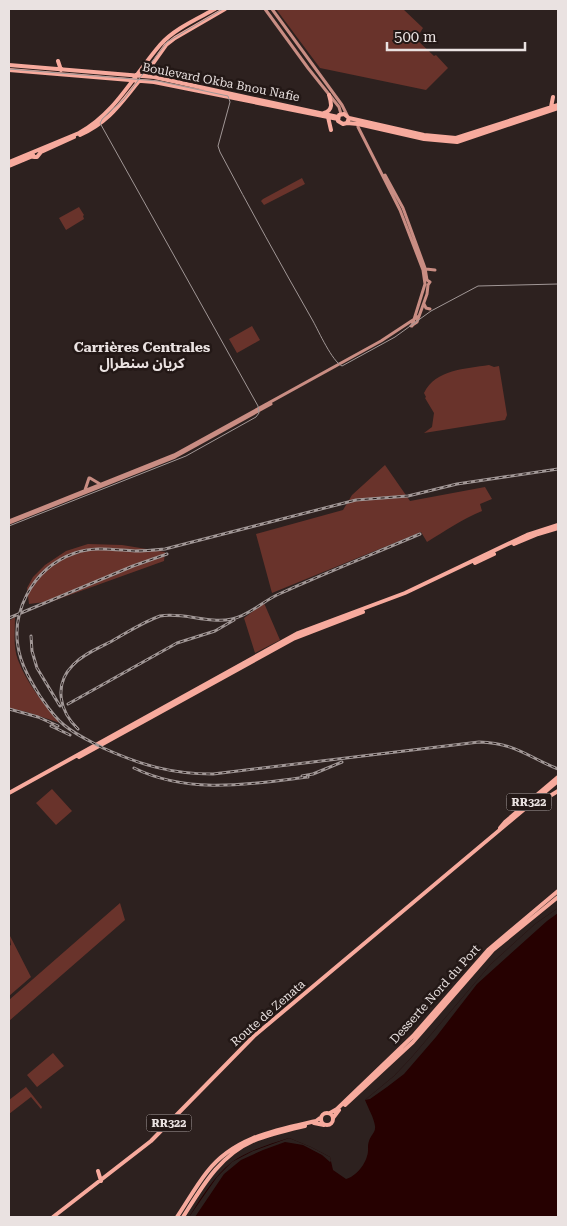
<svg xmlns="http://www.w3.org/2000/svg" width="567" height="1226" font-family="'Roboto Serif','Noto Sans Arabic',serif">
  <style>
    .green { fill: #69332b }
    .water { fill: #260101 }
    .pier { fill: #2d211f }
    .lines { fill: none; stroke-linecap: round; stroke-linejoin: round }
    .secondary { stroke: #c98d83; stroke-width: 3 }
    .primary { stroke: #f7aa9d; stroke-width: 4 }
    .tram { stroke: #a19796; stroke-width: 1 }
    .rail-casing { stroke: #a19796; stroke-width: 3 }
    .rail { stroke: #231816; stroke-width: 1; stroke-dasharray: 4; stroke-linecap: butt }
    .labels { text-anchor: middle; dominant-baseline: central; stroke-width: 5; stroke-linejoin: round; paint-order: stroke }
    .shield { fill: #231816; stroke: #aea5a4; stroke-width: 1 }
    .shield-label { font-size: 11px; font-weight: bold; fill: #eae2e1 }
    .street-label { font-size: 12px; fill: #eae2e1; stroke: #231816 }
    .neighbourhood-label { font-size: 14px; font-weight: bold; fill: #eae2e1; stroke: #231816 }
  </style>
  <rect width="100%" height="100%" fill="#2d211f"/>
  <!-- green -->
  <path class="green" d="M 276,9 L 403,9 L 423,28 L 416,39 L 434,56 L 436,55 L 448,68 L 426,90 L 320,68 Z
    M 302,178 L 305,184 L 264,205 L 261,201 L 263,199 Z
    M 79,207 L 84,215 L 83,216 L 84,219 L 66,230 L 59,218 Z
    M 252,326 L 260,340 L 237,353 L 229,339 Z
    M 489,365 L 494,367 L 499,366 L 507,415 L 505,420 L 424,433 L 432,427 L 434,413 L 425,398 L 426,397 L 424,393 C 436,369 465,369 489,365 Z
    M 385,465 L 410,501 L 485,487 L 492,499 L 480,504 L 482,511 C 462,519 445,531 427,542 L 421,532 L 272,593 L 256,534 L 343,510 L 352,495 Z
    M 88,544 L 122,545 L 165,552 L 164,561 L 53,601 L 29,604 L 27,588 L 33,577 L 45,565 L 66,551 Z
    M 264,603 L 280,640 L 255,653 L 244,618 Z
    M 15,617 C 15,632 13,647 18,660 C 27,684 44,704 60,723 L 27,712 L 9,708 L 9,621 Z
    M 52,789 L 72,811 L 56,825 L 36,803 Z
    M 120,903 L 125,920 L 9,1021 L 9,1000 Z
    M 9,934 L 31,977 L 9,996 L 9,946 L 11,945 Z
    M 53,1053 L 64,1066 L 37,1087 L 27,1075 Z
    M 26,1087 L 42,1107 L 41,1109 L 31,1097 L 9,1114 L 9,1100 Z"/>
  <!-- water -->
  <path class="water" d="M 558,908 L 558,1217 L 189,1217 C 201,1198 214,1176 232,1162 C 249,1150 270,1144 289,1138 L 311,1147 L 330,1157 L 333,1170 L 346,1179 C 355,1177 365,1165 367,1156 C 369,1151 367,1146 369,1141 C 371,1135 376,1132 375,1126 C 374,1118 368,1108 365,1100 L 394,1076 L 411,1058 L 491,964 L 535,924 Z"/>
  <!-- pier -->
  <path class="pier" d="M 558,908 L 558,913 L 547,921 L 477,984 L 436,1037 L 404,1074 L 387,1087 L 370,1099 L 365,1100 L 394,1076 L 411,1058 L 491,964 L 535,924 Z
    M 289,1138 L 311,1147 L 330,1157 L 331,1161 L 330,1162 L 322,1155 L 303,1145 L 285,1142 L 263,1150 L 241,1160 L 224,1174 L 195,1217 L 189,1217 L 217,1177 L 232,1162 L 253,1151 Z"/>
  <g class="lines">
    <!-- secondary -->
    <path class="secondary" d="M 265,9 L 308,68 L 339,107 L 341,114
      M 272,9 L 342,105 L 347,115
      M 358,123 L 358,127 L 400,210 L 423,270 L 425,284 L 412,326
      M 385,175 L 403,208 L 425,268 L 427,280 L 430,282 L 428,285
      M 426,269 L 435,270
      M 424,304 L 426,308 L 430,309
      M 411,326 L 417,322 L 427,294 L 428,285
      M 90,478 L 100,484
      M 85,490 L 89,478
      M 9,521 L 174,455 L 381,341 L 419,316
      M 9,523 L 175,457 L 271,404"/>
    <!-- primary -->
    <path class="primary" d="M 58,61 L 61,70
      M 9,65 L 154,77 L 338,117
      M 9,70 L 154,82 L 338,119
      M 144,76 L 166,45 L 175,38 L 225,9
      M 551,107 L 553,97
      M 324,113 C 334,110 331,102 329,95
      M 328,117 L 331,130
      M 349,118 L 424,135 L 456,138 L 558,105
      M 347,123 L 349,118 L 344,114 L 339,115 L 338,121 L 343,124 L 347,123 L 358,124 L 424,139 L 457,142 L 558,108
      M 80,135 C 110,121 120,104 139,81
      M 32,153 L 34,157 L 37,157 L 41,152 L 74,137
      M 9,162 L 79,133 C 115,114 134,75 160,45 C 174,29 197,19 215,9
      M 9,166 L 33,156
      M 514,544 L 538,534 L 558,528
      M 475,563 L 494,554
      M 79,757 L 293,639 L 363,612
      M 9,793 L 298,633 L 405,593 L 527,535 L 558,525
      M 534,800 L 540,802 L 558,791
      M 500,828 L 505,822 L 558,777
      M 345,1105 L 413,1042 L 493,950 L 558,897
      M321 1119a6 6 0 1 1 12 0a6 6 0 1 1-12 0Z
      M 330,1113 L 337,1109 L 413,1036 L 488,950 L 558,891
      M 333,1118 L 339,1110
      M 314,1123 L 324,1125
      M 98,1171 L 101,1181
      M 53,1217 L 151,1141 L 254,1036 L 558,781
      M 177,1217 C 187,1202 196,1186 207,1172 C 234,1137 276,1130 316,1121 L 320,1118
      M 183,1217 C 202,1187 219,1156 253,1141 C 270,1134 288,1130 305,1126"/>
    <!-- tram -->
    <path class="tram" d="M 9,69 L 158,81 L 228,96 L 230,102 L 218,146 L 220,152 C 250,209 281,265 313,321 C 319,332 332,361 342,366 L 395,337 L 431,311 L 478,286 L 558,284
      M 9,526 L 186,456 L 256,417 L 259,413 L 258,406 L 100,123 L 103,118 L 124,99 L 167,42 L 223,9"/>
    <defs>
      <path id="rail" d="M 558,469 L 457,484 L 408,496 L 356,500 L 165,549 C 155,550 145,551 135,551 C 115,550 94,546 75,553 C 32,568 7,615 21,659 C 25,672 33,685 40,696 C 47,706 54,717 64,725 C 76,735 90,741 103,748 C 141,765 171,774 213,774 L 479,742 C 515,743 528,757 558,769
        M 9,618 L 133,566 L 167,554
        M 31,636 L 32,651 L 37,668 L 60,706
        M 68,704 L 177,643 L 215,631 L 234,620
        M 9,709 L 38,717 L 58,726
        M 51,726 L 70,735
        M 78,729 C 60,712 53,685 73,665 C 83,654 99,648 112,641 C 128,632 143,622 160,616 C 184,612 208,624 232,619 C 250,615 263,601 279,594 C 325,573 373,554 420,534
        M 134,768 C 189,795 250,784 308,777
        M 302,776 L 313,774 L 342,762"/>
    </defs>
    <!-- rail casing -->
    <use href="#rail" class="rail-casing"/>
    <!-- rail -->
    <use href="#rail" class="rail"/>
  </g>
  <g class="labels">
    <!-- shield labels -->
    <g class="shield">
      <rect x="506.5" y="793.5" width="45" height="17" rx="4"/>
      <rect x="146.5" y="1114.5" width="45" height="17" rx="4"/>
    </g>
    <g class="shield-label">
      <text x="529" y="802">RR322</text>
      <text x="169" y="1123">RR322</text>
    </g>
    <!-- street labels -->
    <g class="street-label">
      <text transform="translate(221 82) rotate(11)">Boulevard Okba Bnou Nafie</text>
      <text transform="translate(435 994) rotate(-48)">Desserte Nord du Port</text>
      <text transform="translate(268 1013) rotate(-41)">Route de Zenata</text>
    </g>
    <!-- neighbourhood labels -->
    <g class="neighbourhood-label">
      <text x="142" y="347">Carrières Centrales<tspan x="142" dy="16">كريان سنطرال</tspan></text>
    </g>
  </g>
  <!-- border -->
  <rect width="567" height="1226" fill="none" stroke="#eae2e1" stroke-width="20"/>
  <!-- scale -->
  <path d="M387 42v8h138v-8" fill="none" stroke="#eae2e1" stroke-width="2.5"/>
  <text x="394" y="42" font-size="15" fill="#eae2e1" stroke="#231816" stroke-width="4" paint-order="stroke">500 m</text>
</svg>
